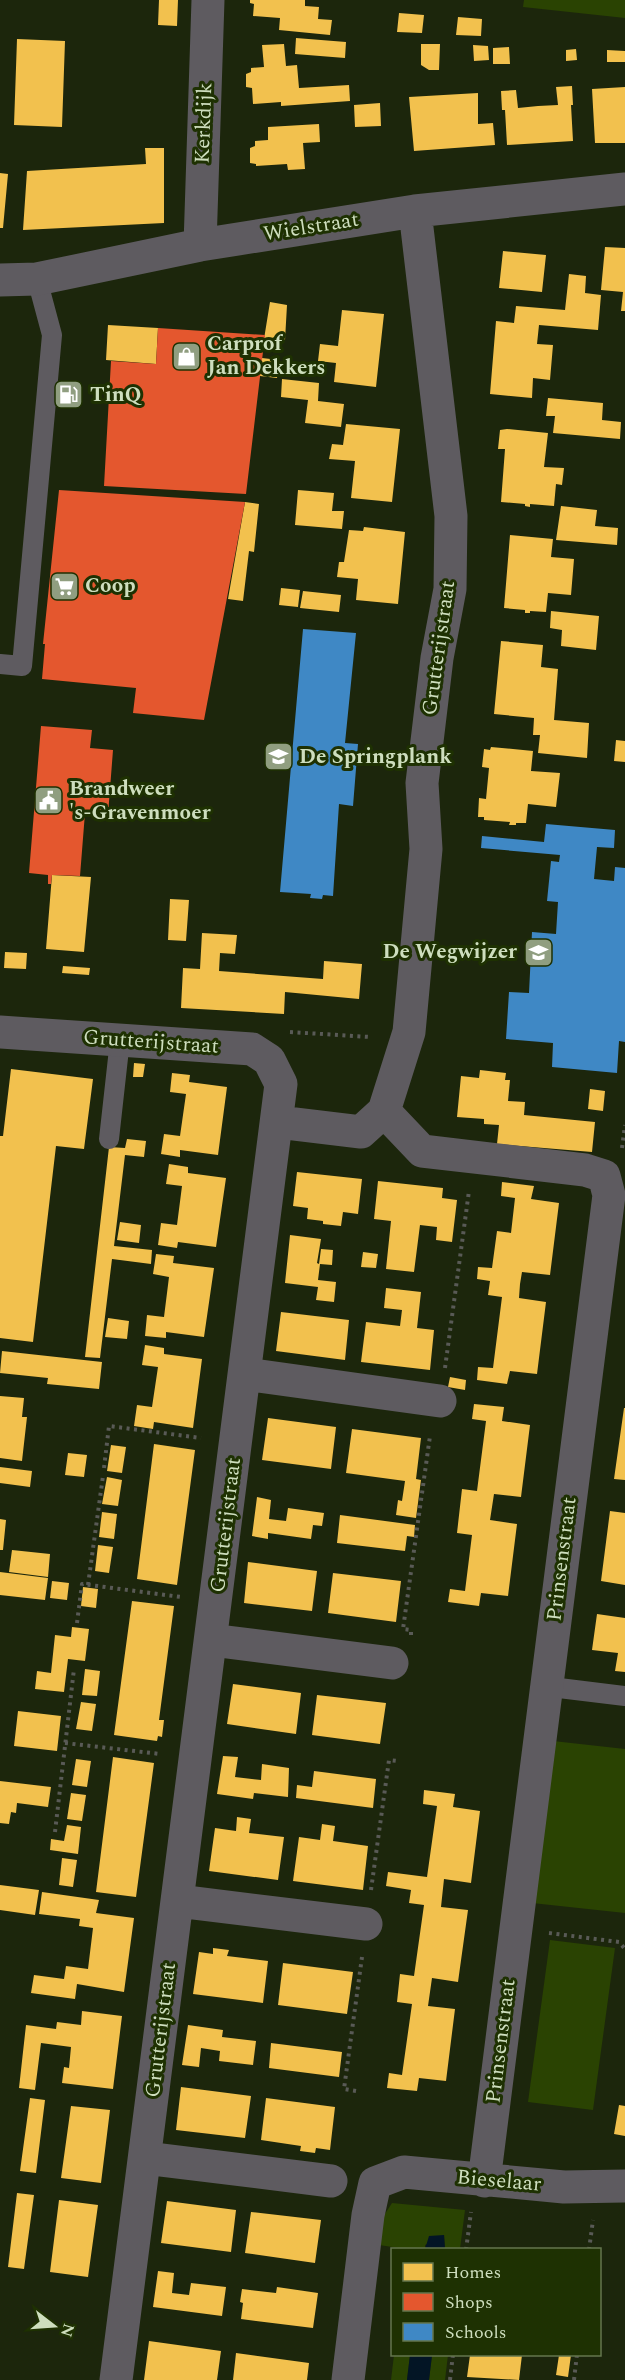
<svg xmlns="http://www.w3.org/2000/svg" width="625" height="2380" font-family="Spectral,serif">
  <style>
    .green { fill: #2a4302 }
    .water { fill: #031525 }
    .homes { fill: #f2c14e }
    .shops { fill: #e4572e }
    .schools { fill: #3f88c5 }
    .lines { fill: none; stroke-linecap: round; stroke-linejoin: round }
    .path { stroke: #595a56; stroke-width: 4; stroke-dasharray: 3 4.5; stroke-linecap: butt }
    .service { stroke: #5e5b60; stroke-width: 20 }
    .minor { stroke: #5e5b60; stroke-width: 33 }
    .labels { text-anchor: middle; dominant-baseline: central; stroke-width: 6; stroke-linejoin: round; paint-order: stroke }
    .street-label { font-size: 21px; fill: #cedebe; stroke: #1e3102 }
    .poi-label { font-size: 21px; font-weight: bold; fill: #cedebe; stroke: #1e3102; text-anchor: start }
  </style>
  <rect width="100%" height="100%" fill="#1c260c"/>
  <!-- green -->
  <path class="green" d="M 524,0 L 625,0 L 625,18 L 523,7 Z
    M 553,1741 L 625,1749 L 625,1913 L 532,1903 Z
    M 550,1940 L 615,1948 L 593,2110 L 528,2102 Z
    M 392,2203 L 465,2210 L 460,2249 L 445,2249 L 444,2235 L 425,2245 L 425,2249 L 406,2249 L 379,2245 L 383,2217 Z
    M 394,2355 L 410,2355 L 407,2380 L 391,2380 Z
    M 432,2355 L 448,2355 L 445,2380 L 429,2380 Z"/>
  <!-- water -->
  <path class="water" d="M 444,2235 L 445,2249 L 425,2249 L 429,2236 Z
    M 410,2355 L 432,2355 L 429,2380 L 407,2380 Z"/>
  <!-- homes -->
  <path class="homes" d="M 159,0 L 178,0 L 177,26 L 158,25 Z
    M 250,0 L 305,0 L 305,6 L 319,7 L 318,19 L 332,20 L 330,35 L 279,30 L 280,18 L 253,16 L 254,4 L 250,3 Z
    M 399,13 L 424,15 L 422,33 L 397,32 Z
    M 458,17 L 482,19 L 481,36 L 456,35 Z
    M 296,38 L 346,42 L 345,58 L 295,54 Z
    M 17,39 L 65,41 L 62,127 L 14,125 Z
    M 284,44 L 286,66 L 297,65 L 299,88 L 349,85 L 350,101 L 281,106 L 281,102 L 253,104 L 252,88 L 246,87 L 246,74 L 251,72 L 251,68 L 264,67 L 262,45 Z
    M 421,44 L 440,44 L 439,70 L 429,70 L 421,65 Z
    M 473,45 L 488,46 L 489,60 L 474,61 Z
    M 509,47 L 510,64 L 493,64 L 493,48 Z
    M 576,49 L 577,60 L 566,61 L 566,50 Z
    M 607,50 L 625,51 L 625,62 L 607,62 Z
    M 572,86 L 573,105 L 571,105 L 573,141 L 507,145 L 505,110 L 502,110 L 501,91 L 516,90 L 518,108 L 538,106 L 558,105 L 556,87 Z
    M 625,87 L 625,143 L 595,143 L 592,89 Z
    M 478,93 L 478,124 L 493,123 L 495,145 L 414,151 L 409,97 Z
    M 380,103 L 381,126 L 355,127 L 354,105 Z
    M 319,124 L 320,142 L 303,143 L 305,169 L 288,170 L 287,164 L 256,166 L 256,164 L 250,163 L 250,148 L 255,146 L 255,141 L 268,140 L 268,127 Z
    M 145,148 L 164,148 L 164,223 L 23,230 L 27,171 L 146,164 Z
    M 0,173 L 8,174 L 3,228 L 0,228 Z
    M 605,247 L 625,248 L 625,311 L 621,311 L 623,292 L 601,290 Z
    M 503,251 L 546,255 L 542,292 L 499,288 Z
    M 569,274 L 586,276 L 585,293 L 601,295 L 598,330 L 539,325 L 537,344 L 553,345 L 550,380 L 533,378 L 532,398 L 490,394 L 496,321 L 514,323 L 516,306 L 565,310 Z
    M 270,302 L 287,305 L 285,340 L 264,339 Z
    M 342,310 L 384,314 L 376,387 L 334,382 L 336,363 L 318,361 L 320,344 L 338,346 Z
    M 108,325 L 158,328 L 156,364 L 106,360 Z
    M 262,358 L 279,360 L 277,378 L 260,376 Z
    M 282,379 L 319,383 L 318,401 L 344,404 L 341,427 L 305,423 L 308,400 L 281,397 Z
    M 548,398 L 603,403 L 602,420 L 621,422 L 620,439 L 553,433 L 555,416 L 546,416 Z
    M 346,424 L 400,429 L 392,502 L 351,498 L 355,461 L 329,459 L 332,444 L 343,445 Z
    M 507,429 L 548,433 L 544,467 L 564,468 L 562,485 L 556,484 L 554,506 L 530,504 L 530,507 L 525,506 L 525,504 L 501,502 L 505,449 L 498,449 L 500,430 Z
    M 298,490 L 334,493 L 332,511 L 344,511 L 342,529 L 295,525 Z
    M 245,502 L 259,504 L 254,552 L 249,551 L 243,601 L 228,599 Z
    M 561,506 L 597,510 L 595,526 L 618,528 L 617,545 L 556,540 Z
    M 364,527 L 405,532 L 398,604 L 356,600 L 358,579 L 337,577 L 339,562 L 344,562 L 349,530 L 363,531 Z
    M 510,535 L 553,539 L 551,557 L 574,559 L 571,595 L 548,593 L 546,612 L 530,611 L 530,613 L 525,613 L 525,610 L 504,608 Z
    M 281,588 L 300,590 L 298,607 L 279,605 Z
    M 303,591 L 341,595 L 339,612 L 300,608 Z
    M 551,611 L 599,616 L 596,650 L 561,646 L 562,630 L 550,628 Z
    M 501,641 L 543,645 L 541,667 L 558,669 L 554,720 L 589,723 L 587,758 L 538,753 L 540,735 L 533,735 L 534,718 L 494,714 Z
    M 616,740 L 625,741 L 625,762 L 614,761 Z
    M 491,747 L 533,751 L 531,771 L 560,773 L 556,807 L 528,804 L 526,823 L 516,823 L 516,825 L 509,825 L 510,822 L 484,820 L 484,817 L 478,817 L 479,798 L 486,799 L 489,768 L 482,767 L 484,749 L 490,750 Z
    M 52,875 L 91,877 L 84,952 L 46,949 Z
    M 170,899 L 189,900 L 186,941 L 168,940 Z
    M 202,933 L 237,935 L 235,954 L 220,953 L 219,971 L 323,979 L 324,961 L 362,964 L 359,999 L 285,992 L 284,1014 L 181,1008 L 183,968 L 200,969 Z
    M 5,952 L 27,953 L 26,969 L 4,968 Z
    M 63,966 L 90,968 L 89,975 L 62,973 Z
    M 134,1063 L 145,1064 L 143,1077 L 133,1077 Z
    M 11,1069 L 93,1079 L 84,1149 L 56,1146 L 33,1342 L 0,1338 L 0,1136 L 3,1136 Z
    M 480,1070 L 506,1073 L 505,1080 L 510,1080 L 508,1101 L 525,1102 L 524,1115 L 595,1122 L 592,1152 L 497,1144 L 499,1125 L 484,1124 L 484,1119 L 457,1117 L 461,1076 L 479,1078 Z
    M 172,1073 L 190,1075 L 189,1082 L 227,1087 L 218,1155 L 180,1150 L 180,1157 L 161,1154 L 164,1134 L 180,1136 L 186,1094 L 170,1092 Z
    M 590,1089 L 605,1091 L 603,1111 L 588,1109 Z
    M 127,1139 L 146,1141 L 144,1157 L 125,1155 L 114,1246 L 152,1250 L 151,1264 L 112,1259 L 100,1358 L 85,1357 L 109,1147 L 125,1148 Z
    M 169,1164 L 188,1167 L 188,1173 L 226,1178 L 216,1247 L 178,1242 L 177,1248 L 158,1245 L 161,1223 L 177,1225 L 182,1186 L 166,1184 Z
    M 297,1172 L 362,1179 L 358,1214 L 343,1212 L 341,1226 L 323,1224 L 323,1221 L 307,1219 L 308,1208 L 293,1206 Z
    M 378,1181 L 443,1188 L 442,1198 L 457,1200 L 452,1242 L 436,1240 L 437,1227 L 420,1225 L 414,1272 L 386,1269 L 391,1221 L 374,1219 Z
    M 502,1182 L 534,1186 L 531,1199 L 559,1203 L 550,1275 L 522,1272 L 520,1284 L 519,1298 L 546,1302 L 537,1374 L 510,1371 L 507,1384 L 477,1380 L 478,1367 L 493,1368 L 502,1297 L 488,1295 L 490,1281 L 477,1279 L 478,1267 L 492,1268 L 497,1231 L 511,1233 L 515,1198 L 501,1196 Z
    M 120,1222 L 141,1225 L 139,1243 L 117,1240 Z
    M 290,1235 L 321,1239 L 317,1263 L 319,1264 L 321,1249 L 333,1250 L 332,1265 L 320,1264 L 318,1280 L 336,1282 L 334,1302 L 316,1300 L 318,1287 L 285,1283 Z
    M 363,1252 L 378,1254 L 376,1268 L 361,1267 Z
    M 156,1254 L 174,1256 L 173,1263 L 214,1268 L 204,1337 L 166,1332 L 166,1338 L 145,1336 L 147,1315 L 164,1317 L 169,1277 L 153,1274 Z
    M 386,1288 L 421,1292 L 417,1328 L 434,1330 L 430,1370 L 361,1362 L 366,1322 L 400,1326 L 402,1310 L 384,1308 Z
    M 281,1312 L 349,1320 L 345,1360 L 276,1351 Z
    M 108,1318 L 129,1321 L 127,1339 L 105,1337 Z
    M 145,1345 L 164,1348 L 164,1354 L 202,1359 L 193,1428 L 154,1422 L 153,1429 L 134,1426 L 137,1405 L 152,1407 L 158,1367 L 142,1365 Z
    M 2,1351 L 102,1362 L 99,1389 L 47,1384 L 48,1378 L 0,1373 Z
    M 450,1377 L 466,1380 L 465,1390 L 448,1387 Z
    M 0,1396 L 24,1398 L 22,1417 L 27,1417 L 22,1461 L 0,1458 Z
    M 474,1404 L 504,1407 L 502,1421 L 530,1425 L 521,1497 L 494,1494 L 490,1520 L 517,1524 L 508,1596 L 481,1593 L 479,1606 L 448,1602 L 450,1589 L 465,1591 L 472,1535 L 457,1533 L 462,1489 L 477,1491 L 486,1421 L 472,1419 Z
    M 624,1408 L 625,1408 L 625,1480 L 614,1479 Z
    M 268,1418 L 336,1427 L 331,1469 L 262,1460 Z
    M 352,1429 L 421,1438 L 416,1479 L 421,1480 L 416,1518 L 396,1515 L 398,1500 L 402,1501 L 405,1481 L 346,1473 Z
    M 154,1444 L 195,1450 L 177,1585 L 137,1579 Z
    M 111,1445 L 126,1447 L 122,1473 L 107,1471 Z
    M 68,1453 L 87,1455 L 84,1477 L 65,1475 Z
    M 0,1467 L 32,1471 L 30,1487 L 0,1483 Z
    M 107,1477 L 122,1480 L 118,1506 L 102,1504 Z
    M 257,1497 L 271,1500 L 269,1519 L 286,1521 L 288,1508 L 324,1513 L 322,1526 L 313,1525 L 311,1539 L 268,1533 L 268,1539 L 252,1536 Z
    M 610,1511 L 625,1513 L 625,1585 L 601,1581 Z
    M 102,1512 L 117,1514 L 114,1539 L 99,1537 Z
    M 340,1515 L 415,1525 L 414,1537 L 407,1536 L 405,1551 L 337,1543 Z
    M 0,1519 L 6,1520 L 3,1550 L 0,1550 Z
    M 98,1545 L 113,1547 L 109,1573 L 95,1571 Z
    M 12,1550 L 50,1554 L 48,1577 L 9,1572 Z
    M 248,1562 L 317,1571 L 312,1611 L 244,1603 Z
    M 0,1572 L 48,1578 L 45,1600 L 0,1595 Z
    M 333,1573 L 401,1581 L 396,1622 L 328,1613 Z
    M 52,1581 L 69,1583 L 67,1600 L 50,1598 Z
    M 83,1587 L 98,1589 L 96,1608 L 81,1606 Z
    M 132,1601 L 174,1606 L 159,1720 L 164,1720 L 162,1737 L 158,1736 L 157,1741 L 114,1735 Z
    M 597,1614 L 625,1618 L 625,1672 L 615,1671 L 618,1653 L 592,1650 Z
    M 72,1627 L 89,1629 L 85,1661 L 68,1659 L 64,1692 L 35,1689 L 37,1671 L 51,1673 L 55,1635 L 71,1637 Z
    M 85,1669 L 100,1671 L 97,1696 L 82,1695 Z
    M 233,1684 L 301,1693 L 296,1734 L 227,1724 Z
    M 317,1695 L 386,1703 L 380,1744 L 312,1735 Z
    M 81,1702 L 96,1704 L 92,1731 L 76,1729 Z
    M 18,1711 L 61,1716 L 57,1751 L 14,1746 Z
    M 223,1756 L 238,1757 L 235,1777 L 261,1780 L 262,1764 L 289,1768 L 288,1797 L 254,1793 L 253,1799 L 217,1794 Z
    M 113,1757 L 154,1763 L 136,1897 L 96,1892 Z
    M 76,1759 L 91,1761 L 87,1787 L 72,1785 Z
    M 314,1771 L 376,1779 L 373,1808 L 296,1798 L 297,1785 L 312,1787 Z
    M 0,1781 L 51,1787 L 48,1807 L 17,1803 L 16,1813 L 11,1812 L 9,1824 L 0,1823 Z
    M 424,1790 L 455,1794 L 453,1807 L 480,1811 L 471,1883 L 444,1879 L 441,1907 L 468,1910 L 458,1982 L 432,1978 L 428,2006 L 455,2009 L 446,2081 L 419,2078 L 417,2091 L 387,2088 L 389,2073 L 402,2075 L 412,2004 L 397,2002 L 400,1974 L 414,1976 L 424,1905 L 409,1903 L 411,1890 L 386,1886 L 388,1872 L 427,1877 L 437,1806 L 423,1804 Z
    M 71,1793 L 86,1795 L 82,1821 L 67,1819 Z
    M 237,1817 L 251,1819 L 249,1833 L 284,1837 L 278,1880 L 209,1871 L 215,1828 L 236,1831 Z
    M 322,1824 L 335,1826 L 333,1841 L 368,1846 L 363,1890 L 293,1881 L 299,1837 L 320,1840 Z
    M 67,1825 L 81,1827 L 78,1854 L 50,1850 L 51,1839 L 64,1841 Z
    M 62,1858 L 77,1860 L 73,1887 L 59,1885 Z
    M 0,1885 L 39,1890 L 35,1915 L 0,1910 Z
    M 42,1892 L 99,1900 L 96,1913 L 134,1918 L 124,1992 L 77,1984 L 75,1999 L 31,1993 L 34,1975 L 64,1979 L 66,1966 L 88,1969 L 93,1928 L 79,1926 L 80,1919 L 39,1914 Z
    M 213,1948 L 229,1950 L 227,1956 L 268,1961 L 263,2003 L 193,1994 L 199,1952 L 213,1954 Z
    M 283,1963 L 353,1972 L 347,2014 L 278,2005 Z
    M 82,2011 L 122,2016 L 113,2089 L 62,2083 L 64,2067 L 69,2068 L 71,2047 L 41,2043 L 35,2090 L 19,2088 L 26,2025 L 56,2029 L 57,2022 L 81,2025 Z
    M 188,2025 L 223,2030 L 222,2037 L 256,2041 L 253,2065 L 219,2061 L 220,2051 L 201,2048 L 199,2067 L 182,2065 Z
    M 271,2043 L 342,2052 L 339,2077 L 269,2068 Z
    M 181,2087 L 251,2096 L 245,2138 L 176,2130 Z
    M 30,2098 L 45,2100 L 36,2173 L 20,2171 Z
    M 266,2098 L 335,2107 L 330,2150 L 316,2148 L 315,2153 L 300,2151 L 301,2146 L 261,2140 Z
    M 619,2105 L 625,2106 L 625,2136 L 614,2134 Z
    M 71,2106 L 110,2110 L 101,2183 L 61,2178 Z
    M 17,2193 L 34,2195 L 24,2269 L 8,2267 Z
    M 59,2200 L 98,2205 L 88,2277 L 50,2272 Z
    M 167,2201 L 236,2210 L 231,2252 L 161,2243 Z
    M 251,2212 L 321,2220 L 315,2263 L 245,2253 Z
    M 158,2271 L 174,2273 L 172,2293 L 189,2295 L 191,2283 L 226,2287 L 222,2316 L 153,2307 Z
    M 277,2287 L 318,2293 L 313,2328 L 241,2319 L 243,2303 L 240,2302 L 242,2289 L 276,2293 Z
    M 149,2341 L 221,2351 L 217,2380 L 144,2380 Z
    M 236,2353 L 309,2363 L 307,2380 L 233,2380 Z
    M 470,2355 L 522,2355 L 519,2380 L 467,2377 Z
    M 559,2355 L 571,2355 L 568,2377 L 556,2375 Z"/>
  <!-- shops -->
  <path class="shops" d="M 158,328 L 265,335 L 246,494 L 104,486 L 111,361 L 156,364 Z
    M 59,490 L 245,502 L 204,720 L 133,713 L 136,688 L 42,679 L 45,644 L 43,644 Z
    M 41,726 L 92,730 L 90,748 L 113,750 L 108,815 L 85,813 L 80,876 L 52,875 L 51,884 L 48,884 L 48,875 L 29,873 Z"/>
  <!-- schools -->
  <path class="schools" d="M 303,629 L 356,633 L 345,743 L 358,744 L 353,806 L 339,804 L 333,896 L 323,895 L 322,899 L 310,898 L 311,894 L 280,892 Z
    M 546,824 L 615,830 L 614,848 L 597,847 L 594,879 L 614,881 L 615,867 L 625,868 L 625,1042 L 619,1041 L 617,1073 L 552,1067 L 553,1043 L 506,1039 L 509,992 L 529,993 L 532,932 L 556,934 L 558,902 L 547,901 L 551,861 L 559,862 L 560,855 L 481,848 L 482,836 L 544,842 Z"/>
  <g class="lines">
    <!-- path -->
    <path class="path" d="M 290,1032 L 370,1037
      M 622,1148 L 625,1125
      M 445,1368 L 469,1191
      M 104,1468 L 109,1426 L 201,1438
      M 88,1585 L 103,1476
      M 77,1623 L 82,1584 L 181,1597
      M 411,1635 L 411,1630 L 403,1629 L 430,1436
      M 65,1743 L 160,1754
      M 55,1832 L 74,1669
      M 371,1890 L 389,1760 L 398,1761
      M 549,1933 L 619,1942 L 625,1949
      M 356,2091 L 344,2089 L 362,1957
      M 466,2250 L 471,2212
      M 589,2250 L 593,2220
      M 450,2380 L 453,2354
      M 574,2380 L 577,2354"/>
    <!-- service -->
    <path class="service" d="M 0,664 L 22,666 L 52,335 L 37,279
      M 109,1139 L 120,1040
      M 559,1688 L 625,1696"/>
    <!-- minor -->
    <path class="minor" d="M 200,245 L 208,0
      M 0,280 L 37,279 L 200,245 L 415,211 L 625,189
      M 0,1032 L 252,1049 L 269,1060 L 281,1084 L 116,2380
      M 384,1111 L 422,1151 L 585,1170 L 604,1176 L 609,1195 L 484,2181
      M 278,1122 L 361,1132 L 384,1111 L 409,1032 L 426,849 L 422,783 L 437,658 L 450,589 L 451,516 L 415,211
      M 245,1374 L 440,1401
      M 211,1640 L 392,1663
      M 178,1901 L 366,1924
      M 145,2158 L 331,2181
      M 348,2380 L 368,2215 L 375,2183 L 404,2172 L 564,2187 L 625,2186"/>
  </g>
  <!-- icons -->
  <defs>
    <symbol id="shop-square" viewBox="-11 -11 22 22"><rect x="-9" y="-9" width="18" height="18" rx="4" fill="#909e80" stroke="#1e3102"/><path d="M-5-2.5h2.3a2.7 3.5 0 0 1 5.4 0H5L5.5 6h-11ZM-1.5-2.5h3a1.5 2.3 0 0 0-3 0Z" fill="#fff"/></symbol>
    <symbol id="fuel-square" viewBox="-11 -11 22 22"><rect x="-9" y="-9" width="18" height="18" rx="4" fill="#909e80" stroke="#1e3102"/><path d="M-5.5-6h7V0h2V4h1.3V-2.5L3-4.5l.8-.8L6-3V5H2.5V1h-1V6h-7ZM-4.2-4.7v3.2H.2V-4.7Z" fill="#fff"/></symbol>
    <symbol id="supermarket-square" viewBox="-11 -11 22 22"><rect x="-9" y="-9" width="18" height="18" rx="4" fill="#909e80" stroke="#1e3102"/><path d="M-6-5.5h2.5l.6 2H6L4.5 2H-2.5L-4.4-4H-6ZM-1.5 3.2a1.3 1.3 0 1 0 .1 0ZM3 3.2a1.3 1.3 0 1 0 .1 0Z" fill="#fff"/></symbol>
    <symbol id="school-square" viewBox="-11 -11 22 22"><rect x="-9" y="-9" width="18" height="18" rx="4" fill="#909e80" stroke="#1e3102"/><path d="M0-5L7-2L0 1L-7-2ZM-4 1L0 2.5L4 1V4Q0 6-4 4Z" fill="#fff"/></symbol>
    <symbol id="civic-square" viewBox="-11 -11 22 22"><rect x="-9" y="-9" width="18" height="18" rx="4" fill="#909e80" stroke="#1e3102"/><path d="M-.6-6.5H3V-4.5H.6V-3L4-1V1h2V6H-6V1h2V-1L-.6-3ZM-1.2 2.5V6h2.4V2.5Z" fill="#fff"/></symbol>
  </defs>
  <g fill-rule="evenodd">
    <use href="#shop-square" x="170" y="340" width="33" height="33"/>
    <use href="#fuel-square" x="52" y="378" width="33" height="33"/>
    <use href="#supermarket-square" x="48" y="570" width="33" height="33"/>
    <use href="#school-square" x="262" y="740" width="33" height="33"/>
    <use href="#civic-square" x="32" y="784" width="33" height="33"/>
    <use href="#school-square" x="522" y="936" width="33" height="33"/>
  </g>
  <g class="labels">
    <!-- street labels -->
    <g class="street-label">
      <text transform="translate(204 123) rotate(-88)">Kerkdijk</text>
      <text transform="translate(311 227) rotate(-9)">Wielstraat</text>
      <text transform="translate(439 648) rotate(-82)">Grutterijstraat</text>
      <text transform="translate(151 1042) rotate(4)">Grutterijstraat</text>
      <text transform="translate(226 1525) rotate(-83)">Grutterijstraat</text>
      <text transform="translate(562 1559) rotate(-83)">Prinsenstraat</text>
      <text transform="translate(161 2030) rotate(-83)">Grutterijstraat</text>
      <text transform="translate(501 2041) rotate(-83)">Prinsenstraat</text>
      <text transform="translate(499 2181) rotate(5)">Bieselaar</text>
    </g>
    <!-- poi labels -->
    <g class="poi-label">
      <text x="207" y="344">Carprof<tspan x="207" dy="24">Jan Dekkers</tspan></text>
      <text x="90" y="395">TinQ</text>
      <text x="85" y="586">Coop</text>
      <text x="299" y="757">De Springplank</text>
      <text x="69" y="789">Brandweer<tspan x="69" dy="24">'s-Gravenmoer</tspan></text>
      <text x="517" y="952" text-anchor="end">De Wegwijzer</text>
    </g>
  </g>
  <!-- legend -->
  <rect x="391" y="2248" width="210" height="108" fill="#1e3102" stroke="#64764d" stroke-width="1.5"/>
  <rect x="403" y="2263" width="30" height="18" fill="#f2c14e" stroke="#64764d" stroke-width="1.5"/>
  <text x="445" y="2278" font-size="18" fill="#cedebe">Homes</text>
  <rect x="403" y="2293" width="30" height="18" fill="#e4572e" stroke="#64764d" stroke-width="1.5"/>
  <text x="445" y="2308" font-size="18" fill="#cedebe">Shops</text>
  <rect x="403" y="2323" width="30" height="18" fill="#3f88c5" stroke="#64764d" stroke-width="1.5"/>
  <text x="445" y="2338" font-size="18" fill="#cedebe">Schools</text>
  <!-- north arrow -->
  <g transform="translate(54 2326) rotate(107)" stroke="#1e3102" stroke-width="4.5" paint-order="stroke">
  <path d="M0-4.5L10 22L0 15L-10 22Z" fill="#cedebe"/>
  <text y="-9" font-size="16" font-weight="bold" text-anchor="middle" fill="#cedebe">N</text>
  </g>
</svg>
